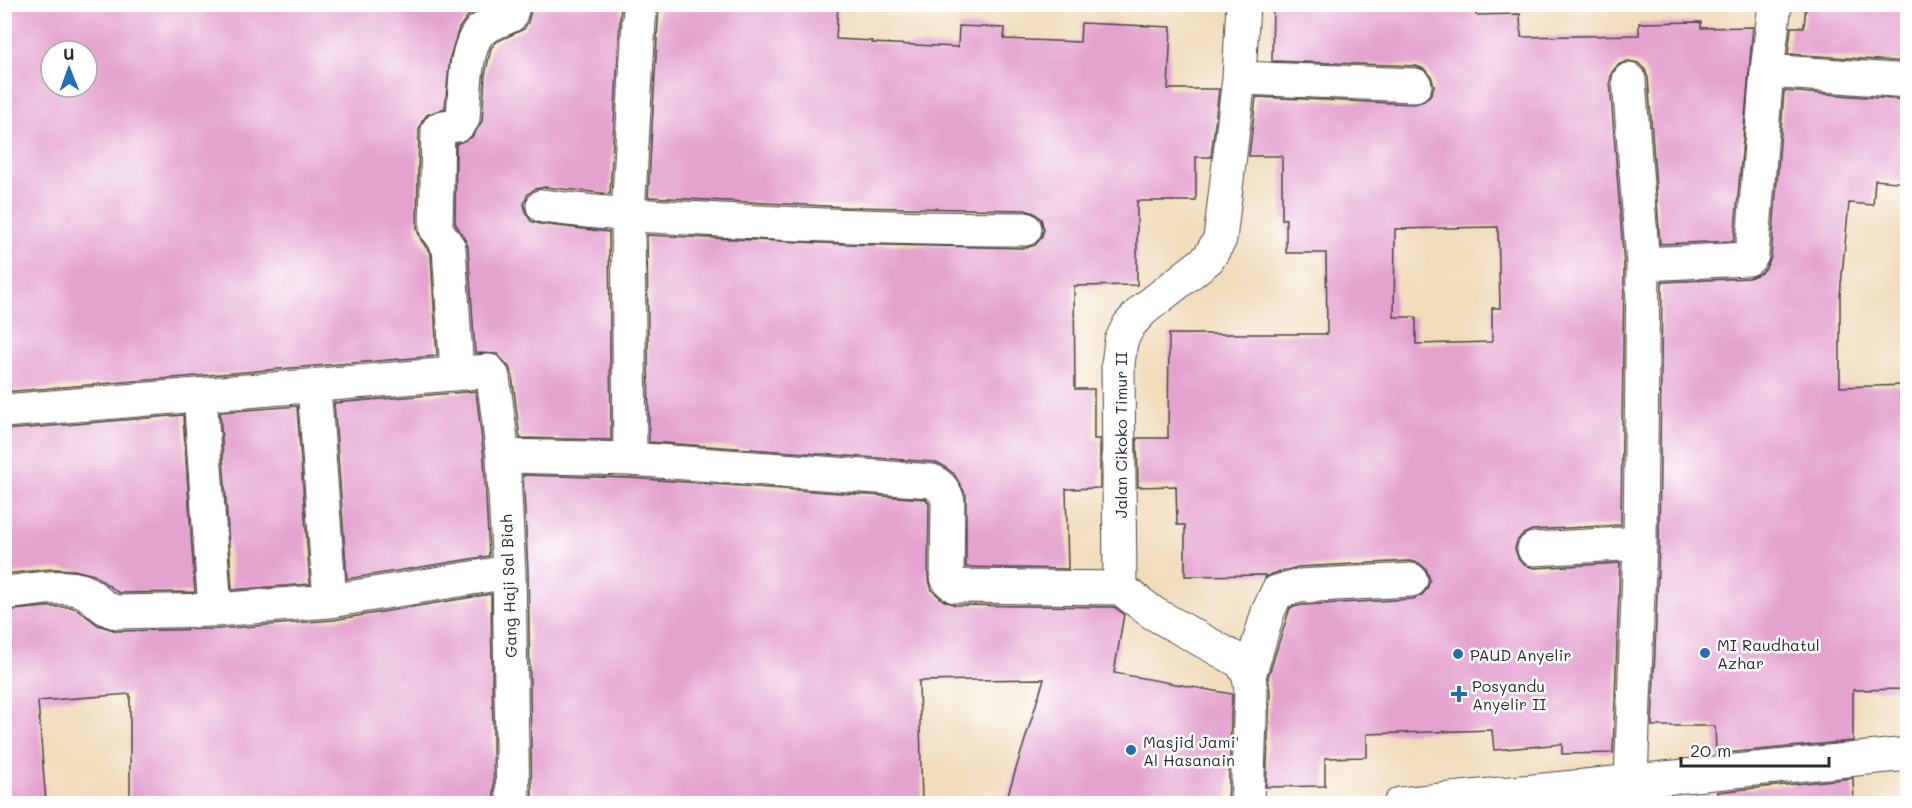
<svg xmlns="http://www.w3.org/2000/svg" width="1912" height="808" font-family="Mali,sans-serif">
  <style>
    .building { fill: #e4a2cf; fill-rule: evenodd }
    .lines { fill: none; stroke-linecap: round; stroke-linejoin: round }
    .minor-casing { stroke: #494641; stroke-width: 35 }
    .tertiary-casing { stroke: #494641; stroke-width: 35 }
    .minor { stroke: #fff; stroke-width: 33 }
    .tertiary { stroke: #fff; stroke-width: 33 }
    .poi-dot { fill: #1f6fb2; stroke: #fff; stroke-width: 2 }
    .labels { text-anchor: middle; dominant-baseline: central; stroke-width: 5; stroke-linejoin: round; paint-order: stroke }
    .street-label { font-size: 16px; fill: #2b2b2b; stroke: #fff }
    .poi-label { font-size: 16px; fill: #2b2b2b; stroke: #fff; text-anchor: start }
  </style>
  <rect width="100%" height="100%" fill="#fff"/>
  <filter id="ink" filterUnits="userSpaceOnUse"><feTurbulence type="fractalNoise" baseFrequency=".0167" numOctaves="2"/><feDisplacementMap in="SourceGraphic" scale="12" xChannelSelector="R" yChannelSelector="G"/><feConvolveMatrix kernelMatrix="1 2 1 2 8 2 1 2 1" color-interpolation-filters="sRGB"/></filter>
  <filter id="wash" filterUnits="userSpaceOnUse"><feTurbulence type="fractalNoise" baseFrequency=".008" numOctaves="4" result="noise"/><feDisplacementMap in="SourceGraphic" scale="24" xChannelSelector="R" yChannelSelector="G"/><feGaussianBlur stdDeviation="1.35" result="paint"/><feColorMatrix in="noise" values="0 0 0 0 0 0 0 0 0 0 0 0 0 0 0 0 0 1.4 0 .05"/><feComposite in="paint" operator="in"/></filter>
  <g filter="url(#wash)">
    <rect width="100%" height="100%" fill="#f1dcbc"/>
    <g id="blocks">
      <!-- building -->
      <path class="building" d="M 4,4 L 488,4 L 468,16 L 459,28 L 450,57 L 445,108 L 427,115 L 422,121 L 419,130 L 417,229 L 421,240 L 431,254 L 437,356 L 4,392 ZM 51,51 L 87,51 L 87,87 L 51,87 Z
        M 532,4 L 621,4 L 610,194 L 545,187 L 535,189 L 528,194 L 524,204 L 526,213 L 531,221 L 540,224 L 609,232 L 611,440 L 520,438 L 512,375 L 509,367 L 497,354 L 475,353 L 468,247 L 464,237 L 455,223 L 456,144 L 472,137 L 482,121 L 485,75 L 491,48 L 496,42 L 524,29 L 528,22 Z
        M 659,4 L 838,4 L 836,39 L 873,41 L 872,43 L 958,47 L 959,26 L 1005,28 L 1004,39 L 1080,42 L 1081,23 L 1171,27 L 1168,89 L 1219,89 L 1211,157 L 1196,157 L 1196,201 L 1137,201 L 1137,285 L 1074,286 L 1075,389 L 1094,389 L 1094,439 L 1100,439 L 1100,488 L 1066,489 L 1068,569 L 966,567 L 966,495 L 954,474 L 942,465 L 934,462 L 649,442 L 647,235 L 845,244 L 1025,248 L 1035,245 L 1041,238 L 1044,230 L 1041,219 L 1034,213 L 1025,210 L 846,207 L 648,197 Z
        M 1273,4 L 1476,4 L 1476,15 L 1520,14 L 1521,37 L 1639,35 L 1639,23 L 1701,22 L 1701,28 L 1753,27 L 1734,241 L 1660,244 L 1648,78 L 1645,70 L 1638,63 L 1628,61 L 1618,65 L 1612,72 L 1610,81 L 1624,265 L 1621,525 L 1532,530 L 1523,534 L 1517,541 L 1515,549 L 1519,560 L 1525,565 L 1534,568 L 1620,563 L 1613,753 L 1562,754 L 1562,744 L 1494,750 L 1492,730 L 1367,734 L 1367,757 L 1325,758 L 1325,786 L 1266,787 L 1270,692 L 1268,677 L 1290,608 L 1302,605 L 1413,599 L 1422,595 L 1427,589 L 1430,580 L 1426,569 L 1419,563 L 1410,561 L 1298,567 L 1272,574 L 1265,578 L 1265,575 L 1185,576 L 1185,525 L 1177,525 L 1176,486 L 1138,487 L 1137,438 L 1168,438 L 1169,334 L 1327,334 L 1326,253 L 1286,253 L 1286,219 L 1282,219 L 1282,156 L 1249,156 L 1256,97 L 1414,104 L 1424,101 L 1431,94 L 1434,86 L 1431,76 L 1424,69 L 1416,66 L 1272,61 ZM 1498,227 L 1500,308 L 1492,308 L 1492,342 L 1416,344 L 1416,317 L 1394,317 L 1395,229 Z
        M 1806,4 L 1908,4 L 1908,62 L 1788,54 L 1791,27 L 1804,27 Z
        M 1784,91 L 1908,100 L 1908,183 L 1875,180 L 1873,205 L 1849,203 L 1840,295 L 1840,387 L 1908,385 L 1908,689 L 1853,690 L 1853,741 L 1716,754 L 1715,726 L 1652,726 L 1659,544 L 1662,282 L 1749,278 L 1761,273 L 1766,268 L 1771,257 Z
        M 476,391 L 484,458 L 489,556 L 347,579 L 334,403 Z
        M 297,406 L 310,584 L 232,590 L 220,412 Z
        M 183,415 L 195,592 L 119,593 L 94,575 L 74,570 L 52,569 L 4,574 L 4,430 Z
        M 523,475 L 629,478 L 926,499 L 929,504 L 928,577 L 932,590 L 943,600 L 955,605 L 1114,607 L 1124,614 L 1114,673 L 1232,694 L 1228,804 L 1005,804 L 1044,679 L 919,681 L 922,804 L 532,804 L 528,571 Z
        M 491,594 L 494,804 L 130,804 L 130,694 L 38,701 L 46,804 L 4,804 L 4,611 L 45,607 L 70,607 L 77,609 L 98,625 L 117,631 L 216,629 L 333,620 Z
        M 1853,778 L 1854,804 L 1717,804 L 1717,792 Z"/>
    </g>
  </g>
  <g filter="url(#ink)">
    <use href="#blocks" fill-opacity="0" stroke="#494641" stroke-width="1.5"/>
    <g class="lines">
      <defs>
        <path id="minor" d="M 1243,4 L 1239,78 L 1220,239 L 1208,259 L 1143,310 L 1129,325 L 1121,341 L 1118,364 L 1120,588 L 1153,613 L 1241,662 L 1249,676 L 1251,691 L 1247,804
          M 1775,4 L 1767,71 L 1908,81
          M 1239,78 L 1415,85
          M 1629,80 L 1643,264
          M 543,206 C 608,215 673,217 738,221 C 834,226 929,229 1025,229
          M 457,373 L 449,248 L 436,229 L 438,130 L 442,127 L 458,125 L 463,119 C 465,96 464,48 480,31 C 488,24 500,20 510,16 L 514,4
          M 314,387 L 330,601
          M 200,395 L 215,610
          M 4,411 L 489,371 L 493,377 L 503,456 L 509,572 L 513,804
          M 503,456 L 630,459 L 932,481 C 941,486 945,491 948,501 L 947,577 L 949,581 L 955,586 L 1120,588
          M 630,459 L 628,215 L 640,4
          M 1534,549 L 1640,543
          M 4,593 C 26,591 61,584 81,590 C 96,595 99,609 117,612 L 215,610 L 330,601 L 509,572
          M 1249,676 L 1268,612 L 1277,592 L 1299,586 L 1411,580
          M 1631,781 L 1640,543 L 1643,264 L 1748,259 L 1752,255 L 1767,71"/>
        <path id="tertiary" d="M 1400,804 L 1908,754"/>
      </defs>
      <!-- minor casing -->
      <use href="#minor" class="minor-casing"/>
      <!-- tertiary casing -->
      <use href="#tertiary" class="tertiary-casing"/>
      <!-- minor -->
      <use href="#minor" class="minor"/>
      <!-- tertiary -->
      <use href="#tertiary" class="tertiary"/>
    </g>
  </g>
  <!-- markers -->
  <g class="poi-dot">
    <circle cx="1705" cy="653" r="6"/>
    <circle cx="1458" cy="654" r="6"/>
    <path d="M1456 685h6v6h6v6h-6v6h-6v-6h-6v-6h6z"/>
    <circle cx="1131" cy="750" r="6"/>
  </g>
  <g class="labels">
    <!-- street labels -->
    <g class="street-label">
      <text transform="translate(1120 435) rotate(-90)">Jalan Cikoko Timur II</text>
      <text transform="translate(508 586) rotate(-92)">Gang Haji Sal Biah</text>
    </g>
    <!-- poi labels -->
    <g class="poi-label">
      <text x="1717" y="644">MI Raudhatul<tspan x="1717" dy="18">Azhar</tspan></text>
      <text x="1470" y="654">PAUD Anyelir</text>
      <text x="1472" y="685">Posyandu<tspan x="1472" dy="18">Anyelir II</tspan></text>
      <text x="1143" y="741">Masjid Jami'<tspan x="1143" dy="18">Al Hasanain</tspan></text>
    </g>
  </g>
  <!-- margin -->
  <rect width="1912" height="808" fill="none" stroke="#fff" stroke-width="24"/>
  <!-- north arrow -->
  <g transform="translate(69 69) rotate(359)"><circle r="28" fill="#ffffff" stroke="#aaaaaa" stroke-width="1.5"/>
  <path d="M0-4.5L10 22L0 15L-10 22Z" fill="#1f6fb2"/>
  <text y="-9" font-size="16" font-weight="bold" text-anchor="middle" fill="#2b2b2b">U</text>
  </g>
  <!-- scale -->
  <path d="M1681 757v9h148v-9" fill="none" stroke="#2b2b2b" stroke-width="3"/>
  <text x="1690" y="757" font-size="18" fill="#2b2b2b" stroke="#ffffff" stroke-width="4.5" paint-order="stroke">20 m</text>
</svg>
